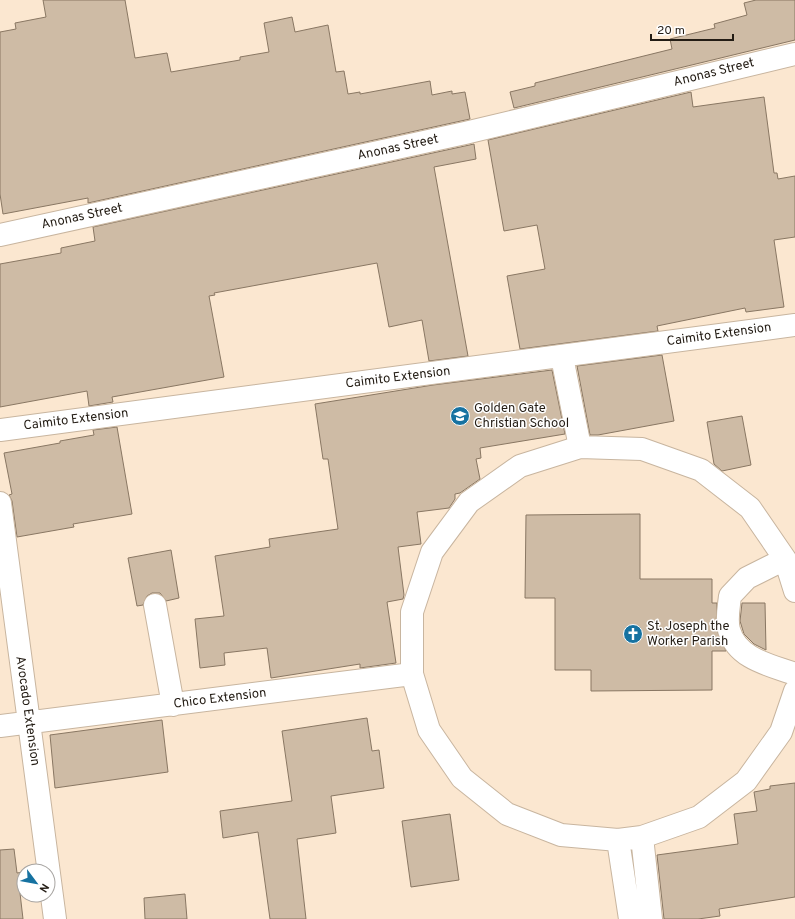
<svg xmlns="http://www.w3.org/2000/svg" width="795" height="919" font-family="Overpass,sans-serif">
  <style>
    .building { fill: #cebba5; stroke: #897763 }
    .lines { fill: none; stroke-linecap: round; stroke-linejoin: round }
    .minor-casing { stroke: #c8b59f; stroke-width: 24 }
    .minor { stroke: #fff; stroke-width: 22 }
    .labels { text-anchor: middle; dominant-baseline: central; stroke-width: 3; stroke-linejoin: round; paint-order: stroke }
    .street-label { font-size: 13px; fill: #231c14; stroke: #fff }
    .poi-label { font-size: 13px; fill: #231c14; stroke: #fff; text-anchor: start }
  </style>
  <rect width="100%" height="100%" fill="#fbe7d0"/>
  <!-- building -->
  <path class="building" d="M 43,0 L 125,0 L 135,58 L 167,53 L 171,72 L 240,60 L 240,57 L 269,52 L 264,23 L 292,17 L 295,32 L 328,25 L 336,72 L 344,71 L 348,94 L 360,92 L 360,94 L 430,81 L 432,95 L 452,91 L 452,94 L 465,92 L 470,119 L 88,203 L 88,198 L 3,214 L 0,194 L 0,32 L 16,29 L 15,23 L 46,17 Z
    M 756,0 L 795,0 L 795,40 L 514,108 L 510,92 L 535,86 L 535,83 L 672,49 L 670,39 L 715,28 L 714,24 L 747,15 L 744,3 Z
    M 691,92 L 693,107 L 764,97 L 774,173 L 777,173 L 778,179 L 795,176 L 795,237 L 774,240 L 784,307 L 746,312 L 745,308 L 657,326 L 658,331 L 520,349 L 507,276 L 545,269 L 537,225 L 504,231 L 488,140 Z
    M 474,144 L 476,159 L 434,167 L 468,356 L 429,361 L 422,320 L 389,327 L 377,263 L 214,293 L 215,295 L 209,296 L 224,377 L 112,397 L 113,402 L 89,406 L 87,391 L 0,407 L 0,264 L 61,253 L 61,248 L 95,241 L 93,227 Z
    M 662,355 L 674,421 L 598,435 L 590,435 L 577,366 Z
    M 552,370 L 565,434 L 480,448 L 481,458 L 476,459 L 480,479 L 460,493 L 455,494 L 455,499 L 449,508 L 417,512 L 421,544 L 398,547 L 404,595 L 403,599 L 387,602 L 396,663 L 360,668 L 360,664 L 271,678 L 267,648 L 224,653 L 225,665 L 200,668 L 195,619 L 224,616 L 215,556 L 270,547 L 269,539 L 338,529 L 328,459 L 323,459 L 315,404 L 433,385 Z
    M 742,416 L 751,465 L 722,471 L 714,464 L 707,422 Z
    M 117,427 L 132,514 L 73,524 L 74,527 L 17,537 L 12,501 L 9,495 L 12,494 L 4,453 L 60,443 L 60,441 L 94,435 L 93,430 Z
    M 640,514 L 640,579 L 712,579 L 712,603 L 717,603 L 716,628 L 726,651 L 712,651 L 712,690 L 591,691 L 591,670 L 555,670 L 555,598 L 525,598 L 526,515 Z
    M 171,550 L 179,598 L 166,601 L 160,593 L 152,593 L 147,596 L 143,605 L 137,606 L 128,558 Z
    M 742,603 L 765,603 L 766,650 L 754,644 L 744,634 L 740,621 Z
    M 367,718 L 372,751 L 379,750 L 384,788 L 331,796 L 336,833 L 297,839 L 306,919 L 270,919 L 258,832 L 223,838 L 220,811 L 292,801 L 282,731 Z
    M 162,720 L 168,772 L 55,788 L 50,735 Z
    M 795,783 L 795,897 L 719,909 L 720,916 L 698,919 L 664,919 L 657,855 L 738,844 L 734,814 L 757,811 L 754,792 L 770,789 L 770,786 Z
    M 450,814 L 459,880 L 411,887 L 402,821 Z
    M 14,849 L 17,873 L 24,872 L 24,893 L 20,893 L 23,919 L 0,919 L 0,850 Z
    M 185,894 L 187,919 L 145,919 L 144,898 Z"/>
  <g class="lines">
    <defs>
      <path id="minor" d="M 0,235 L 465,133 L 795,54
        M 562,357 L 580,447
        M 0,430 L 795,325
        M 0,503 L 55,919
        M 785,559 L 747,578 L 730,596 C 729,606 726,619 729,630 C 737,659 770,665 795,674
        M 795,591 L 785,559 L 750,508 L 701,470 L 642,449 L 580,447 L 520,466 L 469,502 L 432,552 L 412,612 L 412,674 L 429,730 L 462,778 L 507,814 L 561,835 L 618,840 L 642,837 L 699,817 L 746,781 L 781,732 L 795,691
        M 155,605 L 173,705
        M 0,726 L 412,674
        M 642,837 L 651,919
        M 618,840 L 630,919"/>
    </defs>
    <!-- minor casing -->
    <use href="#minor" class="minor-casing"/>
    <!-- minor -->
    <use href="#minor" class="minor"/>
  </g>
  <!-- icons -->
  <defs>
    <symbol id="school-disc" viewBox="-11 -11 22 22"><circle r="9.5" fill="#1672a1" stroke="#fff"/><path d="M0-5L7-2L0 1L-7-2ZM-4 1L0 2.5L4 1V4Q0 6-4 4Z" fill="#fff"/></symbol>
    <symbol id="church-disc" viewBox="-11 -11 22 22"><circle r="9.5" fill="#1672a1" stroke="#fff"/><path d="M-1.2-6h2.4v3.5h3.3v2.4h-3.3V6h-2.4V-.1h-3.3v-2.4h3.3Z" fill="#fff"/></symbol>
  </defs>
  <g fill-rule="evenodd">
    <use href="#school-disc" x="449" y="405" width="22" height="22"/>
    <use href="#church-disc" x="622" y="623" width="22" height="22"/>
  </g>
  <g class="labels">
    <!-- street labels -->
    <g class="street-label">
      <text transform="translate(714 73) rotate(-14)">Anonas Street</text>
      <text transform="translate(398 148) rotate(-12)">Anonas Street</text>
      <text transform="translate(82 217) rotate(-12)">Anonas Street</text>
      <text transform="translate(719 335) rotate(-8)">Caimito Extension</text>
      <text transform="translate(398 378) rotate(-7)">Caimito Extension</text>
      <text transform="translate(76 420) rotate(-7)">Caimito Extension</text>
      <text transform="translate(220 699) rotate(-7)">Chico Extension</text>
      <text transform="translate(27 711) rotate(82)">Avocado Extension</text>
    </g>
    <!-- poi labels -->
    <g class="poi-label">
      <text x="474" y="409">Golden Gate<tspan x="474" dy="15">Christian School</tspan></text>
      <text x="647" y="627">St. Joseph the<tspan x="647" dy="15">Worker Parish</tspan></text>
    </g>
  </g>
  <!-- north arrow -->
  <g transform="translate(36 883) rotate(122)"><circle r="19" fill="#ffffff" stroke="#a7a4a1"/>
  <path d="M0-3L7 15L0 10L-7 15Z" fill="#1672a1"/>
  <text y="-6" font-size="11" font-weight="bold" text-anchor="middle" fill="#231c14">N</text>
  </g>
  <!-- scale -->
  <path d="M651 34v6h82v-6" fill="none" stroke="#231c14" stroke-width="2"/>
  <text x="657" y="34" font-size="12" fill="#231c14" stroke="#ffffff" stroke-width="3" paint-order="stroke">20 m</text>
</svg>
